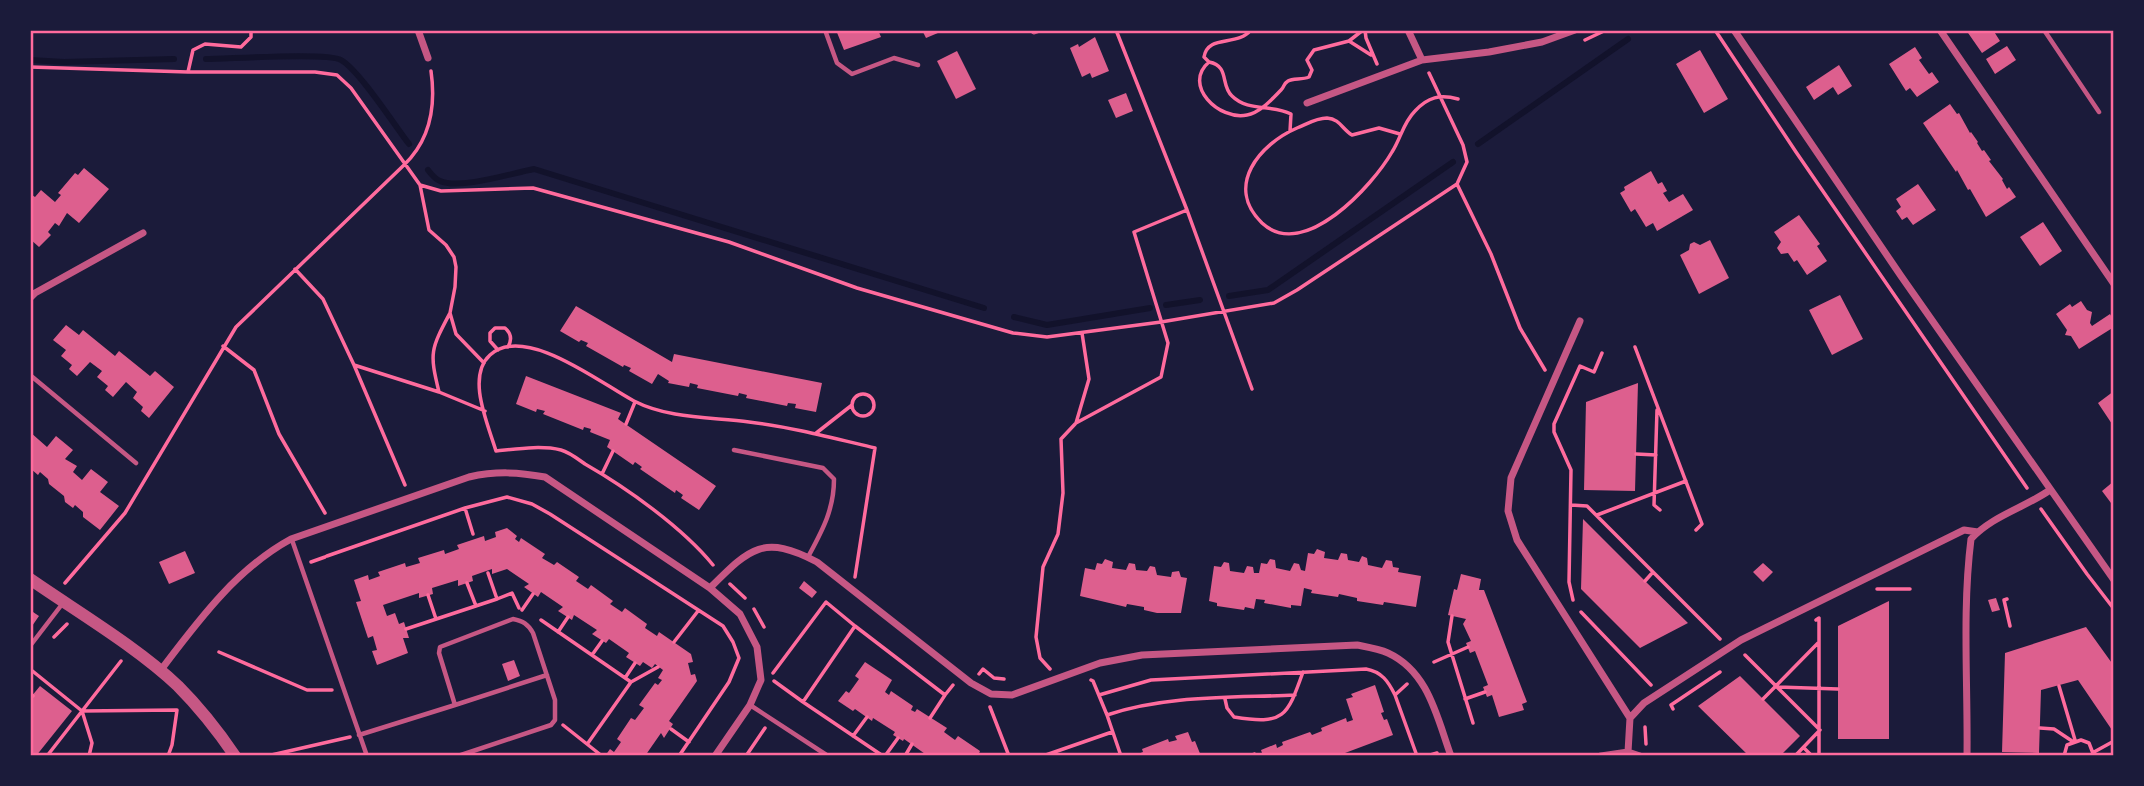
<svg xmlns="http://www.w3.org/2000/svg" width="2144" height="786" font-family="'Roboto Condensed',sans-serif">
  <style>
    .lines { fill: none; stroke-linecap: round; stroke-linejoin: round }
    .stream { stroke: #12122b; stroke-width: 6 }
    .building { fill: #dd5f8e }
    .path { stroke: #ff6b9d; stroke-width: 3.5 }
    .service { stroke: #c65784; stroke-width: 4.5 }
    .minor { stroke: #c65784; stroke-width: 7 }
    .tertiary { stroke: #c65784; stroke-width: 12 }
    .neatline { fill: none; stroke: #ff6b9d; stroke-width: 2.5 }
  </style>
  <rect width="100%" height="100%" fill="#1b1b3a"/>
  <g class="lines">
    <!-- stream -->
    <path class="stream" d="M 206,59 C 228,59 327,52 341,60 C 359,70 395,126 409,144
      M 30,60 L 64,62 L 174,59
      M 1478,144 L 1628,39
      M 428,170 C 431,174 435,179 440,181 C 460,190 512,173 534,169 L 984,308
      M 1229,296 L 1268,290 L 1453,162
      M 1166,305 L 1200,300
      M 1014,317 L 1047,325 L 1150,308"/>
  </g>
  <!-- building -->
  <path class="building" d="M 836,30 L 878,30 L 881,37 L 844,50 Z
    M 922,30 L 945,30 L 926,38 Z
    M 1966,30 L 1993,30 L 2000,41 L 1982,53 Z
    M 1095,37 L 1109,71 L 1092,78 L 1090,73 L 1082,77 L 1070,48 L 1078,44 L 1079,47 Z
    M 2007,46 L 2016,60 L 1995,74 L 1986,59 Z
    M 1915,47 L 1922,58 L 1919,60 L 1929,74 L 1932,72 L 1939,82 L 1917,97 L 1910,88 L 1906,91 L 1889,64 Z
    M 1700,50 L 1728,99 L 1704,113 L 1676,64 Z
    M 957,51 L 976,89 L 956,99 L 937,61 Z
    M 1839,65 L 1852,86 L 1838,95 L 1833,87 L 1814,100 L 1806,87 Z
    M 1126,93 L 1133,111 L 1116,118 L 1108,100 Z
    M 1950,104 L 1957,114 L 1959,113 L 1970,133 L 1971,132 L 1978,142 L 1977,143 L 1982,151 L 1984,150 L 1991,160 L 1989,161 L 2003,179 L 2002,180 L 2007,189 L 2009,187 L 2016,197 L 1986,217 L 1970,189 L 1968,190 L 1957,170 L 1956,172 L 1923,123 Z
    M 84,168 L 109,189 L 79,223 L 67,213 L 59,226 L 55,223 L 48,232 L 51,235 L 39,247 L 30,239 L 30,198 L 32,195 L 35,197 L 41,190 L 55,202 L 61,195 L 58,193 L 75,173 L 78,175 Z
    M 1651,171 L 1658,184 L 1662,182 L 1667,191 L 1663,193 L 1669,202 L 1683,194 L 1693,210 L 1657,231 L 1653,223 L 1646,227 L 1635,209 L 1631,212 L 1620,193 L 1625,190 L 1624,187 Z
    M 1918,184 L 1936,210 L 1913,225 L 1907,217 L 1902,220 L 1896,211 L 1901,207 L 1896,199 Z
    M 1799,215 L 1820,244 L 1817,246 L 1827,261 L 1807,275 L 1797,260 L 1794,262 L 1788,253 L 1781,254 L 1777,248 L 1781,242 L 1774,232 Z
    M 2043,222 L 2062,251 L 2040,266 L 2020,237 Z
    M 1710,240 L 1729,278 L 1699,294 L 1680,255 L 1689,250 L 1690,244 L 1694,242 L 1700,245 Z
    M 1840,295 L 1863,339 L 1832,355 L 1809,310 Z
    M 2081,301 L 2087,310 L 2092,312 L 2090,323 L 2092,326 L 2110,314 L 2114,321 L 2114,327 L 2079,349 L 2071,336 L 2065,335 L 2067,330 L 2056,314 L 2070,304 L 2072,307 Z
    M 576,306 L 672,362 L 674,354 L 822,383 L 816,412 L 795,408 L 796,404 L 788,403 L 787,406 L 746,398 L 747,395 L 739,393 L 738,396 L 697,388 L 698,385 L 690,383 L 689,387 L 668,383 L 669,381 L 658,374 L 652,384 L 629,371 L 631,368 L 624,365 L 623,367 L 586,346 L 588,343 L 581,340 L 579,342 L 560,331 Z
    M 66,325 L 79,335 L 83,330 L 115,356 L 119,351 L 150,376 L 155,371 L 174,387 L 149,418 L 141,411 L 143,407 L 133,398 L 137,392 L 126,382 L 113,397 L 105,390 L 108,386 L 97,377 L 102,371 L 90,362 L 77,376 L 69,369 L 72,365 L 61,356 L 66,350 L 53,340 Z
    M 526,376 L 621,413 L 618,419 L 716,486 L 699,510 L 681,498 L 683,495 L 676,490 L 675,493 L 640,469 L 642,467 L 635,462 L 633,465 L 607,447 L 610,440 L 590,432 L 591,429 L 584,427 L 583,430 L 543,414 L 545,411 L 537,409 L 536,412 L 516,404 Z
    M 1638,383 L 1635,491 L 1584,490 L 1586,402 Z
    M 2114,391 L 2114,427 L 2098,403 Z
    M 30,432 L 47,447 L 56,436 L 73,450 L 65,459 L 77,466 L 73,472 L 82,480 L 91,469 L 108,482 L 100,492 L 119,506 L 100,530 L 83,517 L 83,512 L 75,505 L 73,508 L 65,502 L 64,496 L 49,484 L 48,479 L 40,472 L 38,475 L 31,469 Z
    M 2114,481 L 2114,507 L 2102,491 Z
    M 1583,519 L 1645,581 L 1688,623 L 1640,648 L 1581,589 Z
    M 507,528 L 517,536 L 515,539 L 519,542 L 521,538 L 545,554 L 542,558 L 554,565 L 557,562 L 579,577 L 576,581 L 588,589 L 591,585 L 613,601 L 610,604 L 622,612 L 625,608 L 647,624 L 645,628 L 657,636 L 659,632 L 691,654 L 693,662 L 688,663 L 691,675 L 695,674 L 697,681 L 669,721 L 673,724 L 664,738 L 661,733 L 645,756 L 605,756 L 610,749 L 614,752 L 621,742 L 617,739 L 631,718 L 635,720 L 644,708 L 639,705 L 655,683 L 658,685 L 662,680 L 658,678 L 663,670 L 655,664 L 652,668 L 643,662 L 640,666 L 626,657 L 629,653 L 609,639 L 606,643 L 592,634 L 597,630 L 574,615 L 572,620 L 558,611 L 563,607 L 541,592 L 538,597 L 524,587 L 529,584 L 507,569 L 492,574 L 492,569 L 472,576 L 473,581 L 458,586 L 458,580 L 432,588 L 433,594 L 419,598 L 419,593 L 383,605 L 387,616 L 395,613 L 399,624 L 404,622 L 409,638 L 403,638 L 408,653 L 377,665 L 372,651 L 377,650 L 373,636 L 368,638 L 356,602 L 361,601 L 354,580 L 368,575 L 369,580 L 380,576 L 378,572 L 405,563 L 406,567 L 420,563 L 418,558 L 444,550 L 445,554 L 459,549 L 457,545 L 484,536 L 485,541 L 496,537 L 495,532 Z
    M 1317,549 L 1325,552 L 1324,558 L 1338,560 L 1341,553 L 1347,554 L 1348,560 L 1359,562 L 1362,556 L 1367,558 L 1368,565 L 1382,568 L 1386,560 L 1392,561 L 1393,567 L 1399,568 L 1398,572 L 1421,576 L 1416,607 L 1384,602 L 1383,605 L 1357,601 L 1357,598 L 1339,594 L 1338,597 L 1311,593 L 1312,590 L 1304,588 L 1301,606 L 1291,605 L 1291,608 L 1264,603 L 1265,600 L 1256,599 L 1254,609 L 1245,607 L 1244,610 L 1217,606 L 1217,603 L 1209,601 L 1214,566 L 1221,567 L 1224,562 L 1229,563 L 1230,571 L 1244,573 L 1247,566 L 1253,567 L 1254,573 L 1259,573 L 1261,563 L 1267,564 L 1270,559 L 1275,560 L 1276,568 L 1290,571 L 1294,563 L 1299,564 L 1301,570 L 1305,571 L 1308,553 L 1314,554 Z
    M 185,551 L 195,573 L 169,584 L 159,562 Z
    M 1105,559 L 1113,562 L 1112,568 L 1126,570 L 1129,563 L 1135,564 L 1136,570 L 1147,571 L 1150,566 L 1155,567 L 1157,575 L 1171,577 L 1172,572 L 1179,571 L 1181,577 L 1187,578 L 1181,613 L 1157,613 L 1144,610 L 1144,607 L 1127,604 L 1126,607 L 1080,596 L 1085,568 L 1095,570 L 1097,563 L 1102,564 Z
    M 1763,563 L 1773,572 L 1763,582 L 1753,572 Z
    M 1461,574 L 1481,579 L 1479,590 L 1484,590 L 1527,702 L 1522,704 L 1524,710 L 1499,717 L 1492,695 L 1487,697 L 1483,687 L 1488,685 L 1475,651 L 1470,653 L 1466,643 L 1471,641 L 1463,624 L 1466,619 L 1448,615 L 1454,589 L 1457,590 Z
    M 804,581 L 817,592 L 812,598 L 799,588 Z
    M 1996,598 L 2000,610 L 1992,612 L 1988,600 Z
    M 1889,601 L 1889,739 L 1838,739 L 1838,626 Z
    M 30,610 L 39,616 L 30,629 Z
    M 2086,627 L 2114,666 L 2114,733 L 2078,680 L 2041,690 L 2039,753 L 2002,752 L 2005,653 Z
    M 514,660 L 520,676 L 508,681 L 502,664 Z
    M 865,662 L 892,680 L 885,692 L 889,695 L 891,691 L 913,706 L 911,710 L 915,712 L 917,709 L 947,728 L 944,732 L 955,740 L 958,736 L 980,751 L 978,756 L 928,756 L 904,739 L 903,741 L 893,735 L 895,732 L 873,718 L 872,721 L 855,709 L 853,711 L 838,701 L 846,691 L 849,693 L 859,679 L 855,676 Z
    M 1740,676 L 1800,736 L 1780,756 L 1749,756 L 1698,706 Z
    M 1375,685 L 1384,712 L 1381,713 L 1384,720 L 1387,719 L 1393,735 L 1337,756 L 1244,756 L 1255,752 L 1257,755 L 1262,753 L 1261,750 L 1276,744 L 1277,748 L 1283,745 L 1282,742 L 1310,732 L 1312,735 L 1322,731 L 1321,728 L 1346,718 L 1347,722 L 1353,720 L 1346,699 L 1353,697 L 1351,694 Z
    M 40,686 L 72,711 L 36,756 L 30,756 L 30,696 L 31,697 Z
    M 1188,732 L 1192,742 L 1195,741 L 1201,756 L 1123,756 L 1132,753 L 1133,756 L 1143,752 L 1142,749 L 1168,739 L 1169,742 L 1177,740 L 1175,736 Z"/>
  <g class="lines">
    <!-- path -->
    <path class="path" d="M 1116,30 L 1187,210 L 1252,389
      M 1365,30 L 1366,38 L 1377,64
      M 1715,30 L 1796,152 L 2027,488
      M 1585,40 L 1606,30
      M 1349,41 L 1371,55
      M 1209,62 L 1204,57 C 1208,34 1237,47 1251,30
      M 30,67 L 188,72 L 315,72 L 337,75 L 351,88 L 420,185 L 429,230 L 446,245 L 454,257 L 456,267 L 455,287 L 450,313 L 456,334 L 484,363
      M 188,72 L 193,50 L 205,44 L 241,47 L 251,37 L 251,30
      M 1290,131 L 1291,114 C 1272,104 1248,112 1232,96 C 1220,85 1230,66 1209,62 C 1182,85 1219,121 1247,115 C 1260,113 1272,99 1281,90 C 1285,86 1283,84 1288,81 C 1293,78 1302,80 1309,77 L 1312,70 L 1307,60 L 1314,50 L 1349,41 L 1363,30
      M 1400,134 L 1379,128 L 1352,135 C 1342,129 1340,119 1327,118 C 1316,118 1307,124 1297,128 C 1260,144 1224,186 1262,223 C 1304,262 1373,185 1392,152 C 1401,138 1403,123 1415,111 C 1428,97 1440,94 1458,99
      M 1457,184 L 1491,254 L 1520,328 L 1545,370
      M 420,185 L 441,191 L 533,188 L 729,242 L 857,288 L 1013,333 L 1047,337 L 1161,322 L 1274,303 L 1297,290 L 1457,184 L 1467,162 L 1463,145 L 1429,73
      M 295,269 L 323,299 L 354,365 L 439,392 L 485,411
      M 223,346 L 254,370 L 279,434 L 325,513
      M 1635,347 L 1702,524 L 1696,530
      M 498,350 L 490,341 L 490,333 L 495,328 L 505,328 C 512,334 512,340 508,347
      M 354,365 L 405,485
      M 439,392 C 429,352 431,349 450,313
      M852 405a11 11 0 1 1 22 0a11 11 0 1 1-22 0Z
      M 1657,410 L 1654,505 L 1660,510
      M 1076,423 L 1089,379 L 1082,333
      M 626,424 L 635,402
      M 815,434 L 852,405
      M 1636,454 L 1656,455
      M 602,474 L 613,451
      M 1571,505 L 1587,506 L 1720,639
      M 465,508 L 473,534
      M 2041,509 L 2087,574 L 2114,609
      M 1597,515 L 1686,481
      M 327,556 L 465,508 L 507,497 L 532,504 L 550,514 L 723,626 L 733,642 L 739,658 L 729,682 L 679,756
      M 311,562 L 325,557
      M 713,565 C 683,528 627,488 585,464 C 578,459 569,452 561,450 C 541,445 516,449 496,451 C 488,424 466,377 490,355 C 525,323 603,385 634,401 C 669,419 712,417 749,422 C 792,427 833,438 875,448 L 855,577
      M 488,573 L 497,599 L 512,593 L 519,608
      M 1645,581 L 1653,572
      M 65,583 L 125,513 L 236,327 L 404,165 C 430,140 436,106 431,71
      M 467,583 L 476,606
      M 730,584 L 745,598
      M 1877,589 L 1910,589
      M 428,595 L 436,619
      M 2007,599 L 2004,600 L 2010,626
      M 1573,600 L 1569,582 L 1571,470 L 1554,432 L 1554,424 L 1580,366 L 1594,372 L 1602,353
      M 754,609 L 764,627
      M 522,610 L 533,594
      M 1581,612 L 1651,685
      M 1452,616 L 1448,642 L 1473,723
      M 541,620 L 631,682
      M 1816,620 L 1819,618 L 1819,756
      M 406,629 L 497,599
      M 558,632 L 568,617
      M 54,637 L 67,624
      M 674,642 L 698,611
      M 219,652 L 307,690 L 332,690
      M 592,655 L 602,641
      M 1745,655 L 1820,730 L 1795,756
      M 1434,662 L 1468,647
      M 30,669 L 82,711 L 92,743 L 89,756
      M 1050,669 L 1040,658 L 1036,637 L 1043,567 L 1058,534 L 1063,493 L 1061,439 L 1076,423 L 1161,377 L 1168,343 L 1134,232 L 1187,210
      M 773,673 L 826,602 L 855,626
      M 979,674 L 983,669 L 994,678 L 1004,679
      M 625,678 L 635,663
      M 1091,680 L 1093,681 L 1107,715 C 1166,695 1233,698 1295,695
      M 774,681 L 803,702
      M 1407,684 L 1395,695 L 1417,756
      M 2059,686 L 2075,740
      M 1778,687 L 1838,689
      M 30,693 L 33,696
      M 1099,695 L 1151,680 L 1366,669 C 1382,672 1388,681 1395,695
      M 1225,699 L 1227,708 L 1234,717 C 1284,725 1287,717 1303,672
      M 1465,699 L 1485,692
      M 1763,699 L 1818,643
      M 990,707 L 1009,756
      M 1673,709 L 1671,705 L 1720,672
      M 82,711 L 177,710 L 172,745 L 168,756
      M 1107,715 L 1121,756
      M 930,718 L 945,695
      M 563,725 L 602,756
      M 1645,727 L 1646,744
      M 2040,728 L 2054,729 L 2072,741
      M 671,729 L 689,742
      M 853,736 L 867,717
      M 588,743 L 631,682 L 658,667
      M 1804,748 L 1812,756
      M 2094,752 L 2114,741
      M 47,756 L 121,661
      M 267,756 L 350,737
      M 746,756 L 765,728
      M 883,756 L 803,702 L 855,626 L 945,695 L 953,685
      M 885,756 L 898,738
      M 905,756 L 912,744
      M 1043,756 L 1112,732
      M 1427,756 L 1437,753
      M 2064,756 L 2067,745 L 2081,740 L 2089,743 L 2094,756"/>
    <!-- service -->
    <path class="service" d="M 825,30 L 837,63 L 852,74 L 894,58 L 918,65
      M 2044,30 L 2099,112
      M 30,375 L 136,463
      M 734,450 L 823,468 L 834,479 C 834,510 822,531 808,557
      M 292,540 L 367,756
      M 30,646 L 63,603
      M 750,705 L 828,756
      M 359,735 L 455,705
      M 458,756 L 551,725 L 555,720 L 555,700 L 533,633 C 528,624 523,621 513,619 L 440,647 L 439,653 L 455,705 L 547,675"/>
    <!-- minor -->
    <path class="minor" d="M 418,30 L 428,58
      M 1408,30 L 1422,60
      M 1734,30 L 1901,276 L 2114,580
      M 1940,30 L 2114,284
      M 1034,31 L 1037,30
      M 1307,103 L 1422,60 L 1489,52 L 1542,42 L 1575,30
      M 30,298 L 35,293 L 143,233
      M 1580,321 L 1511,478 L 1508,511 L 1517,540 L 1630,718 L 1628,752
      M 710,588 C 750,548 763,534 817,562 L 971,683 L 991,694 L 1012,695 L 1100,663 L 1142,655 L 1357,645 C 1367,647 1379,649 1388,653 C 1429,672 1437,718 1451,756
      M 160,671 C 198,621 236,569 291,539 L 469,477 C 496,471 518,472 545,477 L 710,588 L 740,614 L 757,647 L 761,680 L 750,705 L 715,756
      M 1630,718 L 1644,703 L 1741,640 L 1964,530 L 1978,532
      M 1601,756 L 1628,752 L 1640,756
      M 1967,756 C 1968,684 1962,611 1971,539 C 1992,516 2024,508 2050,490"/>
    <!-- tertiary -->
    <path class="tertiary" d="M 30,579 C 76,611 137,647 178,686 C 199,707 218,731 235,756"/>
  </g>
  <!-- border -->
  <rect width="2144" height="786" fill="none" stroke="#1b1b3a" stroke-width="63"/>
  <rect x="32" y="32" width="2080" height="722" class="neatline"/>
</svg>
